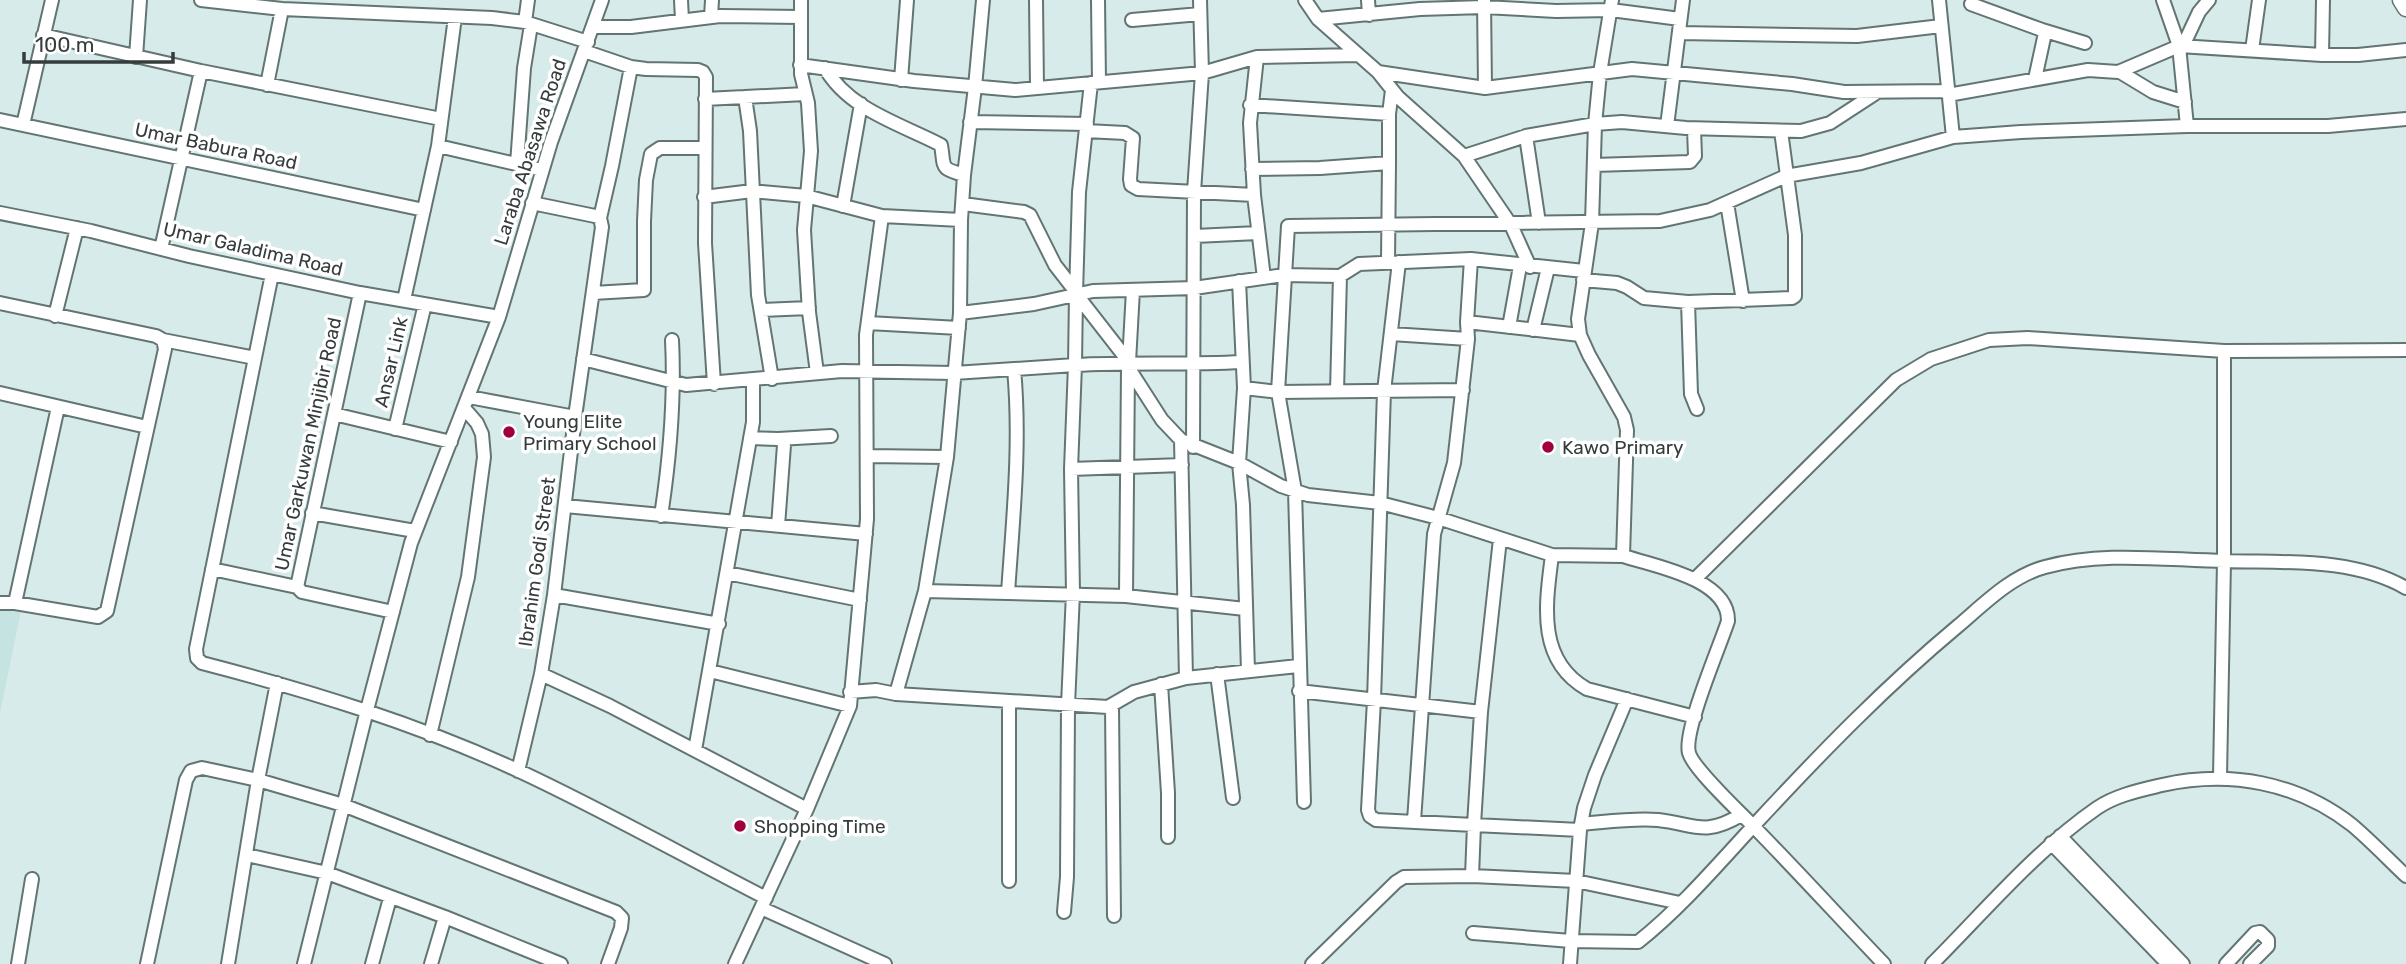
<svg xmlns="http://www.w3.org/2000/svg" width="2406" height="964" font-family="Rubik,sans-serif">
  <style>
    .built { fill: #c5e4e1 }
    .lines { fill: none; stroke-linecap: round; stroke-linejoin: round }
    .street-casing { stroke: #627573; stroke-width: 16 }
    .secondary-casing { stroke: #627573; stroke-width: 19 }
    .street { stroke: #fff; stroke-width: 12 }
    .secondary { stroke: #fff; stroke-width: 16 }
    .poi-dot { fill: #a0013c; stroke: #fff; stroke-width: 2.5 }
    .labels { text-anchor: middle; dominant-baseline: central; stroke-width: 7; stroke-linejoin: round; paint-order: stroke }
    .street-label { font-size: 19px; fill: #353d3c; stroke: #fff }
    .poi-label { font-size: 19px; fill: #353d3c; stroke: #fff; text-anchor: start }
  </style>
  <rect width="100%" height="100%" fill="#d7ebea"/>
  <!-- built -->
  <path class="built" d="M 0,611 L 21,611 L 0,713 Z"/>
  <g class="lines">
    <defs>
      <path id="street" d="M 201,0 L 282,9 L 492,18 L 525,22 L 588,42
        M 681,0 L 682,20
        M 801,0 L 801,74 L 808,103 L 811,151 L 804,230 L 809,312 L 817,373
        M 1036,0 L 1037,88
        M 1098,0 L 1099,82
        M 1305,0 L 1318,19 L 1378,72 L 1398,97 L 1464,156 L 1511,225 L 1530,267
        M 1368,0 L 1369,15
        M 1612,0 L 1600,73 L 1595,124 L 1592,223 L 1578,319 L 1580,335 L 1589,355 L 1624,417 L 1627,430 L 1623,556 C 1655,566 1729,579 1728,621 C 1720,646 1683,731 1689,753 C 1694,770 1742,814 1756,829 C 1799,873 1841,919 1884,964
        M 1939,0 L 1953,137
        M 2163,0 L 2179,46 L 2187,126
        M 1484,1 L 1485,88
        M 1971,4 L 2042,30 L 2045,33 L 2035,79
        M 711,17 L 712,0
        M 1318,19 L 1420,9 L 1484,7 L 1556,11 L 1611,10 L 1680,19
        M 1132,20 L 1200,14
        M 525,22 L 528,0
        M 593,27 L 631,27 L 720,16 L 801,17
        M 2042,30 L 2085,43
        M 1679,33 L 1857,36 L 1941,26
        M 43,35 L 201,71 L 441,119
        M 2183,46 L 2199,12 L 2209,0
        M 2252,50 L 2259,0
        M 584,51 L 631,67 L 646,69 L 698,70 L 703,72 L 706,77 L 705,243 L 714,384
        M 2322,55 L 2323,0
        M 136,57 L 140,0
        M 1257,57 L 1250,123 L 1254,195 L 1264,278
        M 800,65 L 914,81 L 1015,90 L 1202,73 L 1257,57 L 1358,55
        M 825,68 C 849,110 901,124 941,145 C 945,168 939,168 964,175
        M 1378,72 L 1485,88 L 1632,69 L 1792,84 L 1844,92 L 1948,91
        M 2120,72 L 2153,92 L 2185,102
        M 901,80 L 907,0
        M 1091,83 L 1079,192 L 1076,294 L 1129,362 L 1128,367 L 1162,420 L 1181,440 L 1239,463 L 1281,486 L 1308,495 L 1380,503 L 1438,518 L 1552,555 L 1623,556
        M 267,85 L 282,9
        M 1948,95 L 2088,70 L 2118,72 L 2179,46 L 2322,55 L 2358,55 L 2406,50
        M 745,97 L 750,131 L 758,295 L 772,379
        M 705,99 L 805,94
        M 1250,105 L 1389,114
        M 0,120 L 424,210
        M 970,122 L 1087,124
        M 23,125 L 52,0
        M 1667,126 L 1683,0
        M 1086,131 L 1125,133 L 1133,138 L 1130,179 L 1131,185 L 1138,189 L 1254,195
        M 1526,136 L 1539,223
        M 438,146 L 542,170
        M 1464,156 L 1526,136 L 1595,124 L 1622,122 L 1686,128 L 1801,131 L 1830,123 L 1876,93
        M 1389,163 L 1389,114 L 1392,90
        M 517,164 L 524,68 L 531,25
        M 1594,165 L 1690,162 L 1695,156 L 1694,129
        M 1252,169 L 1320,168 L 1389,163 L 1388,262
        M 704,197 L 752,191 L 806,196 L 882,216 L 961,220
        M 1727,203 L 1743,301
        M 963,204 L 1024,212 L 1030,215 L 1055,265 L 1076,292
        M 843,206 L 861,104
        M 0,213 L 91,231 L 189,256 L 360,293 L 499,317
        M 600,218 L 612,166 L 631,67
        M 1195,236 L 1258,233
        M 161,249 L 201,71
        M 1399,262 L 1384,391 L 1374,700 L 1368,810 L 1370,816 L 1376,820 L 1474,825 L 1472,876
        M 272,274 L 196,649 L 197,658 L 202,663 C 310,691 418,724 519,771 C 603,810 684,856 766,898
        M 1583,280 L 1617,283 L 1627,287 L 1644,298 L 1688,302 L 1792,298 L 1795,296 L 1795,235 L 1781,131
        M 1239,281 L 1244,388 L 1239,463 L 1243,505 L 1248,671
        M 360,293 L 297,587 L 302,592 L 393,612
        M 593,293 L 644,290 L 644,221 L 646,180 L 651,154 L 660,148 L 704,148
        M 404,300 L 438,146 L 455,17
        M 1688,302 L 1691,394 L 1697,409
        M 0,303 L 156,336 L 163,340 L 165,349 L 107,611 L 98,617 L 15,603 L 0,603
        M 761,310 L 809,308
        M 960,313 L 1034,304 L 1093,291 L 1194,288 L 1284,275 L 1340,276 L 1359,264 L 1471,259 L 1584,271
        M 55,316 L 77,228
        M 1467,322 L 1471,259
        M 868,323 L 959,328
        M 1509,327 L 1520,266
        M 1533,330 L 1548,268
        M 1391,334 L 1468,339
        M 163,340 L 255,358
        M 583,359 L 686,385 L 842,371 L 954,373 L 1075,365 L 1076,294
        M 1129,362 L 1133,290
        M 1244,388 L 1278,392 L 1463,390
        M 1337,391 L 1340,276
        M 0,393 L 147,427
        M 469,397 L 575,417
        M 334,414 L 451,442
        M 395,429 L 425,304
        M 750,438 L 778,439 L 782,440 L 784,445 L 778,526
        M 778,439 L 831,436
        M 1181,440 L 1186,678
        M 1193,447 L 1194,192 L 1202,73 L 1200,0
        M 867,456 L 947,457
        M 1071,469 L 1182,465
        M 565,506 L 866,534
        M 312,513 L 415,531
        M 661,516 C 670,457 675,399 672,340
        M 1500,539 L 1481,712 L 1474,825 L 1580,830
        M 1552,555 C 1546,603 1536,660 1587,689 L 1695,717
        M 212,569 L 297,587
        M 727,573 L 860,600
        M 1696,578 L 1896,380 L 1931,359 L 1989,340 L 2028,338 L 2224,351
        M 925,591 L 1126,596 L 1245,609
        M 1008,593 C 1013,518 1021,444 1014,369
        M 554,595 L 719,624
        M 1126,596 L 1128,368
        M 15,603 L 58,407
        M 710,671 L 850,706
        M 541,674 L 610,706 L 807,809
        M 1217,674 L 1233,798
        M 1161,684 L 1168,793 L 1168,837
        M 1299,691 L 1481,712
        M 850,692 L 876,690 L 896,694 L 1108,707 L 1134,692 L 1186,678 L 1298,666
        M 896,694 L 925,591 L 947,457 L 960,313 L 961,220 L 964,175 L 975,87 L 983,0
        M 1009,701 L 1009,881
        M 1112,706 L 1114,916
        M 430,735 L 468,577 L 484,457 L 482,434 L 477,423 L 464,408
        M 695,750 L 753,422 L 753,381
        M 518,771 L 541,674 L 554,595 L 575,417 L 602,227 L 600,218 L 595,216 L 532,203
        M 2220,777 L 2224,561 L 2224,351 L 2406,350
        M 1304,802 L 1295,491 L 1278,392 L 1288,226 L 1660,221 L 1710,210 L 1786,176 L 1861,163 L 1953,137 L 2021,132 L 2187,126 L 2328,126 L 2406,119
        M 1414,821 L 1434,534 L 1454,463 L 1468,339 L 1467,322 L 1580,335
        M 1581,824 C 1606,822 1632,818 1658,820 C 1695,824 1704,837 1741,815
        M 2060,836 L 2183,964
        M 2051,843 L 2168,964
        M 247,855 L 327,873 L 445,917 L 561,964
        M 761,908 L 885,964
        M 1064,912 L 1067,877 L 1068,705 L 1073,593 L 1071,469 L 1075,365 C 1131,362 1186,365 1242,362
        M 1473,933 L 1571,941 L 1638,942 C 1682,907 1719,863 1757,822 C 1821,753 1886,686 1958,626 C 1984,604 2011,576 2045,567 C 2103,551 2165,560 2225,561 C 2285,563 2352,557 2406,588
        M 18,964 L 32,879
        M 147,964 L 186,780 L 191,771 L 202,768 L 258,780 L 343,805 L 616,912 L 622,918 L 621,928 L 608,964
        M 228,964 L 258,780 L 277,683
        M 304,964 L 367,710 L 411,543 L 499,317 L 551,142 L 602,0
        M 372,964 L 390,898
        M 431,964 L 445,917
        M 735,964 L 807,809 L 850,706 L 867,519 L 866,335 L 882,216
        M 1312,964 L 1396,882 L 1404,877 L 1472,876 L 1576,881 L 1680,903
        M 1570,964 L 1580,830 L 1584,808 L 1595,775 L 1627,699
        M 1932,964 C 1985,911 2035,851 2097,808 C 2116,795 2141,790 2162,785 C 2229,770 2297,782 2352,825 C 2371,841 2388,859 2406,876
        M 2226,964 L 2255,933 L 2260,932 L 2268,940 L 2268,946 L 2250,964"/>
      <path id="secondary" d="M 2401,0 L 2406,8"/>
    </defs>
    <!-- street casing -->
    <use href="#street" class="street-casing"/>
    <!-- secondary casing -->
    <use href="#secondary" class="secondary-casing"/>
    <!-- street -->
    <use href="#street" class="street"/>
    <!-- secondary -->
    <use href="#secondary" class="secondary"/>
  </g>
  <!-- markers -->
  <g class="poi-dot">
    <circle cx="509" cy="432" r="7"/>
    <circle cx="1548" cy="447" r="7"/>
    <circle cx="740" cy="826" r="7"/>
  </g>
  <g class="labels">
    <!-- street labels -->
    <g class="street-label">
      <text transform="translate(216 146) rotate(12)">Umar Babura Road</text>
      <text transform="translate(530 152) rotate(-72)">Laraba Abasawa Road</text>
      <text transform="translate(253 249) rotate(13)">Umar Galadima Road</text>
      <text transform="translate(391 362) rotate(-77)">Ansar Link</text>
      <text transform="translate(308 444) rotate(-78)">Umar Garkuwan Minjibir Road</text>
      <text transform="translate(537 562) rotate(-82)">Ibrahim Godi Street</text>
    </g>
    <!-- poi labels -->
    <g class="poi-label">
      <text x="523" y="421">Young Elite<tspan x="523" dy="22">Primary School</tspan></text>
      <text x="1562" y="447">Kawo Primary</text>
      <text x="754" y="826">Shopping Time</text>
    </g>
  </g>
  <!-- scale -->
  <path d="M24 52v10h149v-10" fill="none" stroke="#353d3c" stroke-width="3.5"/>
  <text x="35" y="52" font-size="21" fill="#353d3c" stroke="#ffffff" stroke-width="5" paint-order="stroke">100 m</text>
</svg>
